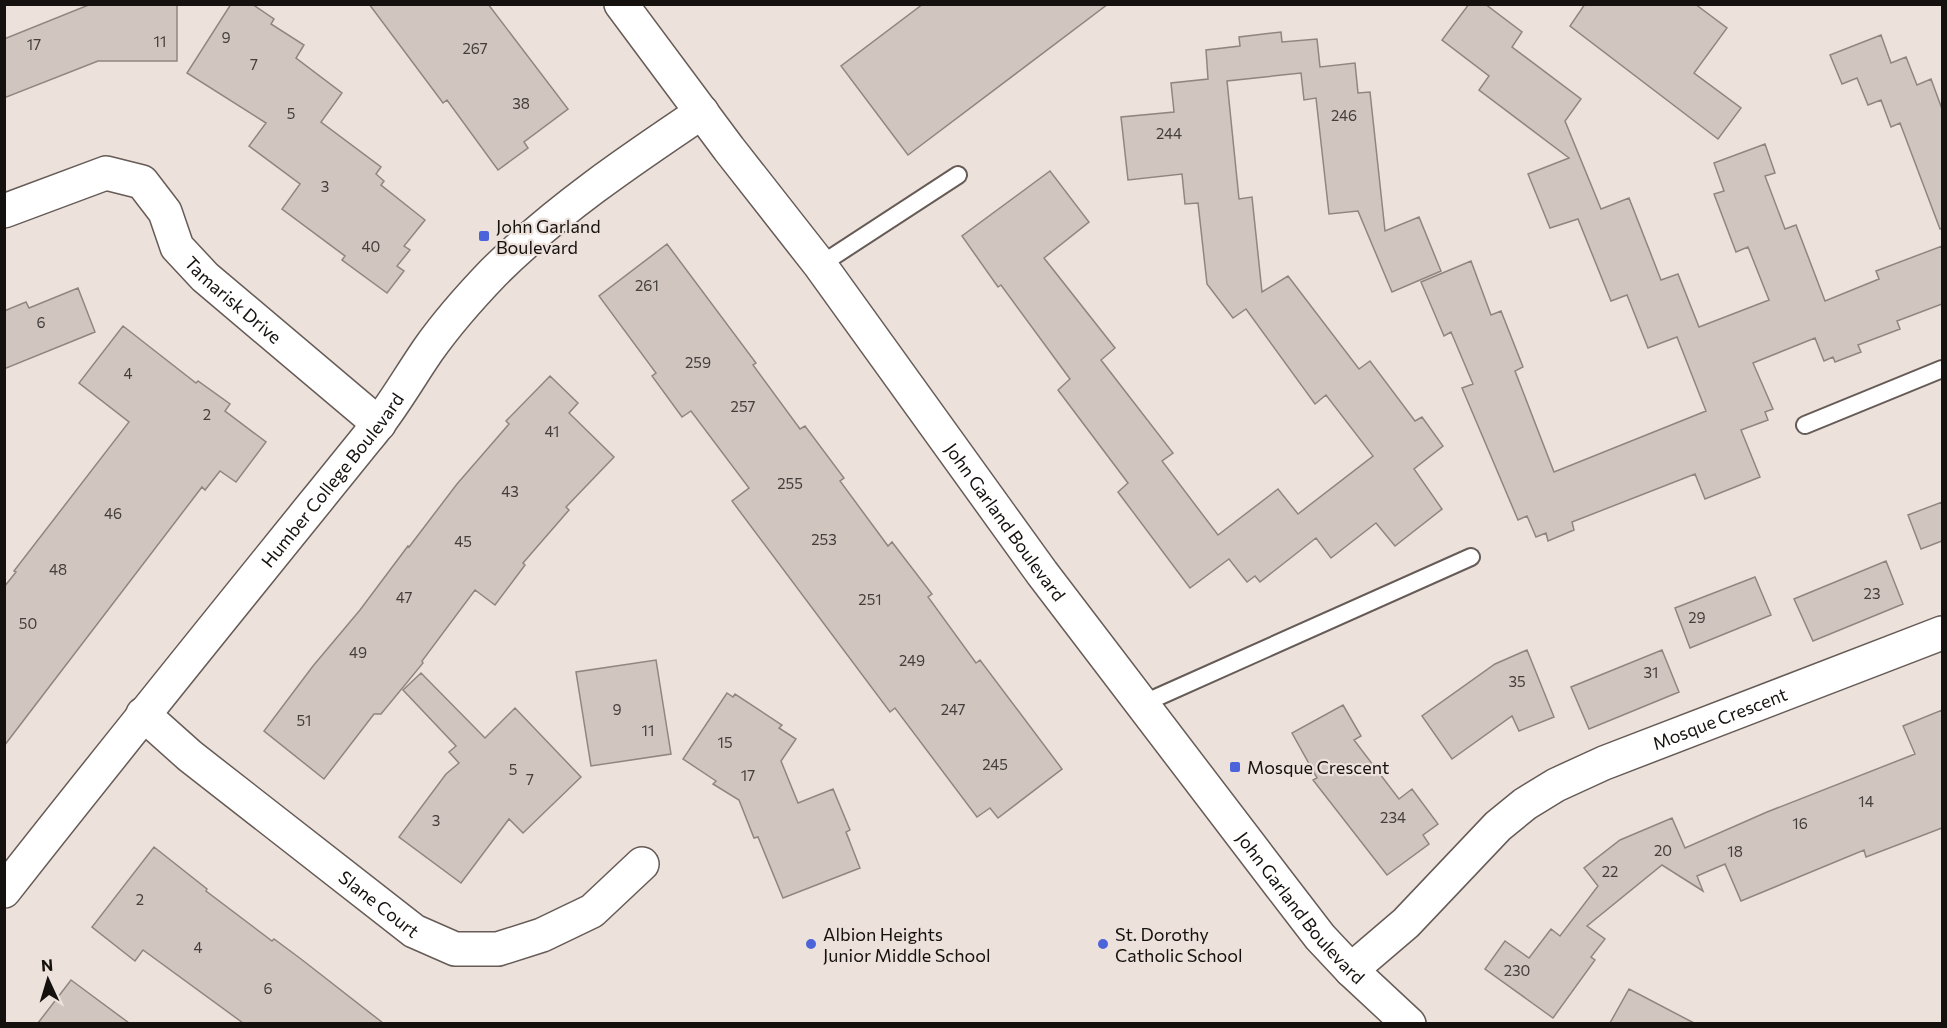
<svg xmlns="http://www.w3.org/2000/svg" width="1947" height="1028" font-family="Commissioner,sans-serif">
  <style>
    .building { fill: #d0c5bf; stroke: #908680; stroke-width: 1.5 }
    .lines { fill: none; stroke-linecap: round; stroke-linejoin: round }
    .service-casing { stroke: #665b56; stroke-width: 20 }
    .minor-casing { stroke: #665b56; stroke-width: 36 }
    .tertiary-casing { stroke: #665b56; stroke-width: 36 }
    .service { stroke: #fff; stroke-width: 16 }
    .minor { stroke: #fff; stroke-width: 33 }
    .tertiary { stroke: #fff; stroke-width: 33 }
    .poi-dot { fill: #4c64d9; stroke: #ede1db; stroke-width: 2 }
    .labels { text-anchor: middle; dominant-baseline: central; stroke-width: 4.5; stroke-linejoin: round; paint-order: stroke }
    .number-label { font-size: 15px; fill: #443e3b }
    .poi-label { font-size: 18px; fill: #15110f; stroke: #ede1db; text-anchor: start }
    .street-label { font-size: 18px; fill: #15110f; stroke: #ede1db }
  </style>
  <rect width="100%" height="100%" fill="#ede1db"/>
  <!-- building -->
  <path class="building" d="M 91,4 L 177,4 L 177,61 L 98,61 L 4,98 L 4,39 Z
    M 231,4 L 252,4 L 274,19 L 271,24 L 304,45 L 296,58 L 342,93 L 321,122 L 381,167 L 376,174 L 384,181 L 381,185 L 425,220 L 404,246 L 410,250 L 397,266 L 404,271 L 387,293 L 342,260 L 345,256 L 282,209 L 300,184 L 249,146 L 266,123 L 187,73 Z
    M 369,4 L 488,4 L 568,109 L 524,142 L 528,148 L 498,170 L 447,100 L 443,103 Z
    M 923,4 L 1108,4 L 908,155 L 841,66 Z
    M 1469,4 L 1485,4 L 1522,32 L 1512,47 L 1581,99 L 1565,121 L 1601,209 L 1629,198 L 1661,280 L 1678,274 L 1699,327 L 1769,300 L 1748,247 L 1736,252 L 1714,194 L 1724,191 L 1714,163 L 1765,144 L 1775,173 L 1765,176 L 1785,229 L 1796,225 L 1825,301 L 1879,279 L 1876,271 L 1942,246 L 1942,304 L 1897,321 L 1900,329 L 1858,345 L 1861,352 L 1835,362 L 1833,357 L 1824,361 L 1815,338 L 1753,363 L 1773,409 L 1765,412 L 1768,420 L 1741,430 L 1760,477 L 1705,499 L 1695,474 L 1572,522 L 1574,530 L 1548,541 L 1546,533 L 1536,537 L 1527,516 L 1518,520 L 1462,388 L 1473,384 L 1451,332 L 1444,336 L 1421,282 L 1471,261 L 1491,315 L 1501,311 L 1523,367 L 1515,371 L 1554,472 L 1706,411 L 1677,337 L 1648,348 L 1627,295 L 1611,301 L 1578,219 L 1550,228 L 1528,174 L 1569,158 L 1479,90 L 1489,76 L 1442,40 Z
    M 1585,4 L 1695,4 L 1727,28 L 1694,73 L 1741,108 L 1718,139 L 1570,26 Z
    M 1281,32 L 1282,42 L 1317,39 L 1320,67 L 1355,63 L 1358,93 L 1370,92 L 1385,231 L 1419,217 L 1441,271 L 1392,292 L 1358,211 L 1329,214 L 1316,98 L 1304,100 L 1301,73 L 1227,81 L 1239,199 L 1252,197 L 1262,292 L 1288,276 L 1359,369 L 1370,361 L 1415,421 L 1422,417 L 1443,446 L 1414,469 L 1442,509 L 1395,546 L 1376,523 L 1331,558 L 1316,538 L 1260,582 L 1255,576 L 1247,582 L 1229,559 L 1190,588 L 1118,492 L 1128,483 L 1058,390 L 1070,379 L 1001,285 L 998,287 L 962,236 L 1050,171 L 1089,222 L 1044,258 L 1115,348 L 1101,360 L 1173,453 L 1162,461 L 1218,535 L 1278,489 L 1298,514 L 1373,456 L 1326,395 L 1315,404 L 1246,309 L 1233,318 L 1207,284 L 1198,203 L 1185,204 L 1182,174 L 1128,180 L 1121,117 L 1174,112 L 1171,83 L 1208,79 L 1206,50 L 1240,46 L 1239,37 Z
    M 1881,35 L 1891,63 L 1906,57 L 1917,85 L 1931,79 L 1942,109 L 1942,228 L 1940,229 L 1900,123 L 1891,127 L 1881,100 L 1868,105 L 1857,78 L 1842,84 L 1830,55 Z
    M 667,244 L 756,363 L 753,365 L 800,429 L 805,426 L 844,478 L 840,481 L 888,546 L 892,542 L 932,594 L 928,597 L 976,663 L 980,660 L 1062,769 L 998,818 L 990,808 L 977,817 L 895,708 L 890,712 L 732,501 L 749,488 L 691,411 L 682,417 L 652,376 L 656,373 L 599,296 Z
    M 78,288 L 95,332 L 4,369 L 4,311 L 26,302 L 29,308 Z
    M 123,326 L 196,383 L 198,381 L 230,404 L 225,411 L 266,442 L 236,482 L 220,471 L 205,490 L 202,487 L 4,746 L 4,587 L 16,572 L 14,571 L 129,422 L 79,383 Z
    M 550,376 L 578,403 L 569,413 L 614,457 L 566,507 L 569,510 L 523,563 L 525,565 L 495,605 L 475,590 L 422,661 L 423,663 L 381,714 L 374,714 L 324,779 L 264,731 L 313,666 L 360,610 L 408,546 L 409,547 L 457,484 L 509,424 L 506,421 Z
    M 1942,502 L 1942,541 L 1921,549 L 1908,515 Z
    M 1886,561 L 1903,604 L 1813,641 L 1794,599 Z
    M 1755,577 L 1771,615 L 1690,648 L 1675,608 Z
    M 1527,650 L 1554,717 L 1519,731 L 1512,716 L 1452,759 L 1422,716 L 1495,664 Z
    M 1662,650 L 1679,692 L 1589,729 L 1571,687 Z
    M 656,660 L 671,754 L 591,766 L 576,672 Z
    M 421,673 L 485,738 L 515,708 L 581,777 L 523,833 L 509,819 L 461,883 L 399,837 L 446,774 L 459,763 L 449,752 L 456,746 L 403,690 Z
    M 727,693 L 733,697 L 735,694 L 782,725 L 779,728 L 796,739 L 781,761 L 798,803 L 833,789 L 850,830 L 846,832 L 860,868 L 783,898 L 758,837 L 754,838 L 739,800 L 713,784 L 716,781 L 683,759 Z
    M 1343,705 L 1361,736 L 1354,740 L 1399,799 L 1412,789 L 1438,824 L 1423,835 L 1429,844 L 1387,875 L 1313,780 L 1317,778 L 1292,733 Z
    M 1942,710 L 1942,828 L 1866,857 L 1864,850 L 1741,901 L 1725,864 L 1697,876 L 1703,891 L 1662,865 L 1587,926 L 1605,939 L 1591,957 L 1595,960 L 1553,1018 L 1485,969 L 1505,941 L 1529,958 L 1551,929 L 1560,936 L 1598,886 L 1584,868 L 1620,840 L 1672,818 L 1685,848 L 1767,812 L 1915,754 L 1903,726 Z
    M 154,847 L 207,889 L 206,891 L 272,941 L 274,939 L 301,959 L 383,1023 L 243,1023 L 143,950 L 135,961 L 92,927 Z
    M 71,980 L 129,1023 L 38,1023 Z
    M 1629,989 L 1694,1023 L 1610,1023 Z"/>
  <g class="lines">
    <defs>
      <path id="service" d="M 820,265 L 958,175
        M 1805,425 L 1942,369
        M 1142,704 L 1471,557"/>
      <g id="minor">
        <path id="s1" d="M 4,211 L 106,173 L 142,182 L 165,212 L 177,247 L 205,277 L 379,424"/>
        <path id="s2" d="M 143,714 L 190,756 L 414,931 L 455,949 L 498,949 L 542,935 L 592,911 L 642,864"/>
        <path id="s3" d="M 1351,970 L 1406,923 L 1498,826 L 1525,804 L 1556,785 L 1604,763 L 1942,633"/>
      </g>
      <g id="tertiary">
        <path id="s4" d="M 621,4 L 729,149 L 820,265 L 1042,573 L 1280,885 L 1320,937 L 1351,970 L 1409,1024"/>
        <path id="s5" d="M 4,891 C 124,738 246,588 368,437 C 391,410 408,379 428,350 C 447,323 470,297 493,273 C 555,211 629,161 702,112"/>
      </g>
    </defs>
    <!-- service casing -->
    <use href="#service" class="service-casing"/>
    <!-- minor casing -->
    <use href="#minor" class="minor-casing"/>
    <!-- tertiary casing -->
    <use href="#tertiary" class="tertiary-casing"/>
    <!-- service -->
    <use href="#service" class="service"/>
    <!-- minor -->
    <use href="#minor" class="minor"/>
    <!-- tertiary -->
    <use href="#tertiary" class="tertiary"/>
  </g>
  <!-- markers -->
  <g class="poi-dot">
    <rect x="478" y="230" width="12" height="12" rx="3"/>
    <rect x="1229" y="761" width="12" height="12" rx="3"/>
    <circle cx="811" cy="944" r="6"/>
    <circle cx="1103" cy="944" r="6"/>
  </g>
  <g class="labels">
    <!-- number labels -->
    <g class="number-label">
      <text x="226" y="37">9</text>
      <text x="160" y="41">11</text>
      <text x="34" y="44">17</text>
      <text x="475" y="48">267</text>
      <text x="254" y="64">7</text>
      <text x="521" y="103">38</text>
      <text x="291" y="113">5</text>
      <text x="1344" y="115">246</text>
      <text x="1169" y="133">244</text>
      <text x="325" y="186">3</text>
      <text x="371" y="246">40</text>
      <text x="647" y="285">261</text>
      <text x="41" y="322">6</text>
      <text x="698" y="362">259</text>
      <text x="128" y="373">4</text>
      <text x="743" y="406">257</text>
      <text x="207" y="414">2</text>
      <text x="552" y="431">41</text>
      <text x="790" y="483">255</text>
      <text x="510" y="491">43</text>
      <text x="113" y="513">46</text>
      <text x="824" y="539">253</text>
      <text x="463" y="541">45</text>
      <text x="58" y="569">48</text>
      <text x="1872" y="593">23</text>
      <text x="404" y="597">47</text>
      <text x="870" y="599">251</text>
      <text x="1697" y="617">29</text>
      <text x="28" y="623">50</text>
      <text x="358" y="652">49</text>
      <text x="912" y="660">249</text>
      <text x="1651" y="672">31</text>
      <text x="1517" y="681">35</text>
      <text x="617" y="709">9</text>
      <text x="953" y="709">247</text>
      <text x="304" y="720">51</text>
      <text x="648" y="730">11</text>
      <text x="725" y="742">15</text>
      <text x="995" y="764">245</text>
      <text x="513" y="769">5</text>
      <text x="748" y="775">17</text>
      <text x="530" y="779">7</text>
      <text x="1866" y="801">14</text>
      <text x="1393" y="817">234</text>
      <text x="436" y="820">3</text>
      <text x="1800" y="823">16</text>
      <text x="1663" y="850">20</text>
      <text x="1735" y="851">18</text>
      <text x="1610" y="871">22</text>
      <text x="140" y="899">2</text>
      <text x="198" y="947">4</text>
      <text x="1517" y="970">230</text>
      <text x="268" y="988">6</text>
    </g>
    <!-- poi labels -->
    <g class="poi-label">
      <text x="496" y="226">John Garland<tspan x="496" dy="21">Boulevard</tspan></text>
      <text x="1247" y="767">Mosque Crescent</text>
      <text x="823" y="934">Albion Heights<tspan x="823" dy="21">Junior Middle School</tspan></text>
      <text x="1115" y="934">St. Dorothy<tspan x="1115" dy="21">Catholic School</tspan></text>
    </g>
    <!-- street labels -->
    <g class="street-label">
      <text stroke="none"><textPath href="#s1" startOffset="298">Tamarisk Drive</textPath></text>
      <text stroke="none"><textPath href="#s5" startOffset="526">Humber College Boulevard</textPath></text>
      <text stroke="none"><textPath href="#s4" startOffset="645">John Garland Boulevard</textPath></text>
      <text stroke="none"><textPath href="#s3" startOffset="454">Mosque Crescent</textPath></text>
      <text stroke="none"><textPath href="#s2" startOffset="303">Slane Court</textPath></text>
      <text stroke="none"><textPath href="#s4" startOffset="1131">John Garland Boulevard</textPath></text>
    </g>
  </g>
  <!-- border -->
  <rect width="1947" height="1028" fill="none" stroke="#15110f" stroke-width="12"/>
  <!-- north arrow -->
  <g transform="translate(48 980) rotate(356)" stroke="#ede1db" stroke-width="4.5" paint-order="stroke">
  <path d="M0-4.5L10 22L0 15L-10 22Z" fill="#15110f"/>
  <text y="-9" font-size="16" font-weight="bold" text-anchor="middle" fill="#15110f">N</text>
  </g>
</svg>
